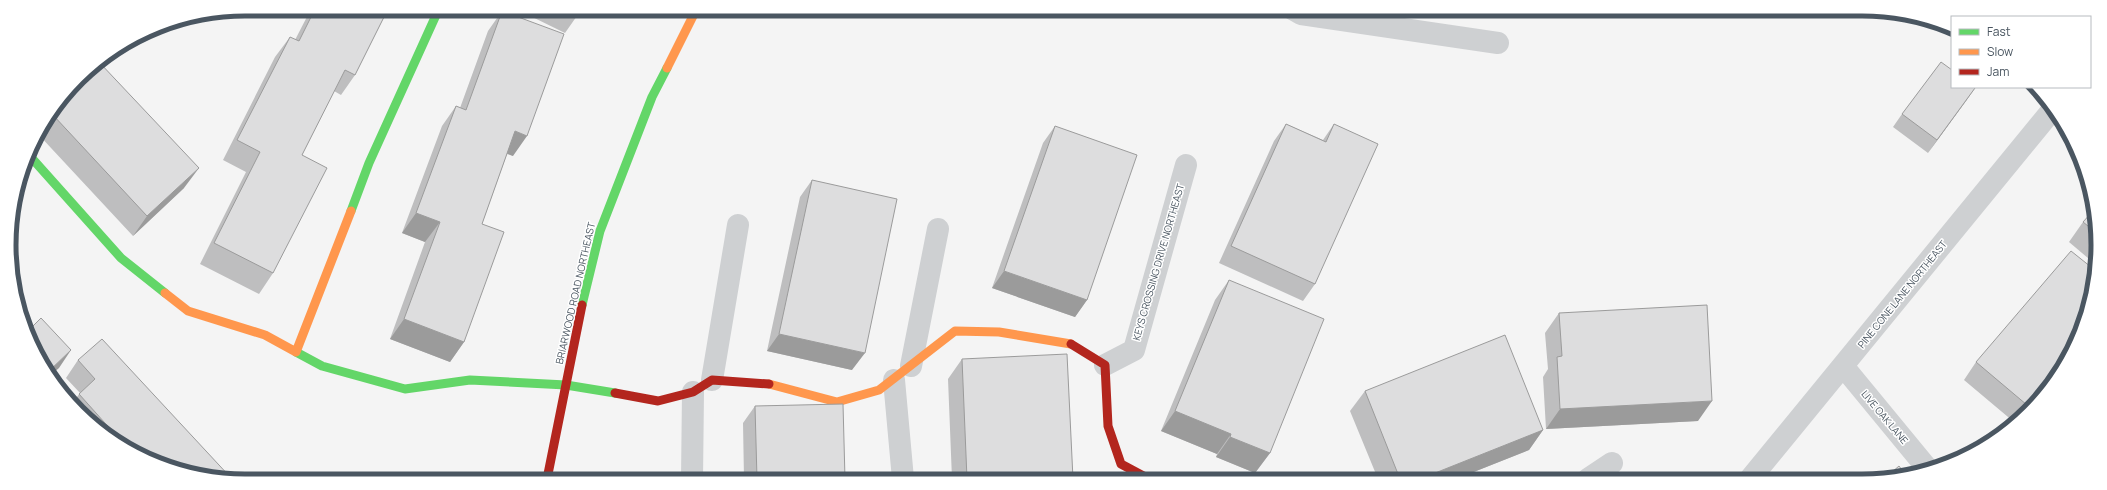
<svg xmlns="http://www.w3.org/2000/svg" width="2107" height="490" font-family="Manrope,sans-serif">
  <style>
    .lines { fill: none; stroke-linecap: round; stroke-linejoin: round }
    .street { stroke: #ced0d2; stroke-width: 22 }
    .fast { stroke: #63d668; stroke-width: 9 }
    .slow { stroke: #ff974d; stroke-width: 9 }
    .jam { stroke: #b3261e; stroke-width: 9 }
    .wall { fill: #bebebf }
    .shaded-wall { fill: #9b9b9b }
    .building { fill: #ddddde; stroke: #9b9b9b }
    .labels { text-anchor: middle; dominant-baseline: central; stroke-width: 3; stroke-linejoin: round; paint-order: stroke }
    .street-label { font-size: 10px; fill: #4a5661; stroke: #fff }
    .rim { fill: none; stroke: #4a5661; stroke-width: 5 }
  </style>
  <rect width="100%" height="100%" fill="#f4f4f4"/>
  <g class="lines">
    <!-- street -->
    <path class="street" d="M 1294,10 L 1301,14 L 1498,43
      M 1105,365 L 1134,350 L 1186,165
      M 911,366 L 938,229
      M 1843,366 L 1927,468
      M 712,380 L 738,225
      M 894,380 L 903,479
      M 692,479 L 693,392
      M 1588,479 L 1612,463
      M 1750,479 L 2053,109"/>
    <!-- fast -->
    <path class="fast" d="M 29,155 L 121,258 L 165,293
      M 351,211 L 369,163 L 437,13
      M 582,305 L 600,231 L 652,97 L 667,68
      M 296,352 L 322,366 L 405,389 L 470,380 L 566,385 L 615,393"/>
    <!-- slow -->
    <path class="slow" d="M 667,68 L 696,10
      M 165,293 L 188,311 L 265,335 L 296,352 L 351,211
      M 769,384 L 837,402 L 879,390 L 955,331 L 999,332 L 1071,344"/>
    <!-- jam -->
    <path class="jam" d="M 1071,344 L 1105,365 L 1108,426 L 1121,464 L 1149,479
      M 615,393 L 658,401 L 693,392 L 712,380 L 769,384
      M 547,479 L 582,305"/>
  </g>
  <!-- wall -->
  <path class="wall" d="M 311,9 L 388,9 L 355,75 L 341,95 L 334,91 L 302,155 L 273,273 L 259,294 L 200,264 L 246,172 L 223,160 L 275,57 L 290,37 L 295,40 Z
    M 516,9 L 581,9 L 579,13 L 565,33 Z
    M 502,11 L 513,156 L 507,154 L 482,224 L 464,342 L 450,362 L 390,339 L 425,242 L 402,233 L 442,126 L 456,106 L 460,108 L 488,31 Z
    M 89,68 L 184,188 L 133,236 L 38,134 Z
    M 1975,88 L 1928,153 L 1893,127 L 1902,114 Z
    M 1286,124 L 1323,140 L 1334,124 L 1315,284 L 1303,301 L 1219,263 L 1274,141 Z
    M 1055,126 L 1087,300 L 1075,317 L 992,288 L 1043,143 Z
    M 812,180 L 852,370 L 767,351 L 800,197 Z
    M 2092,212 L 2095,264 L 2069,242 L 2083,222 Z
    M 1229,280 L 1270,453 L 1255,473 L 1216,457 L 1217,454 L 1161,431 L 1215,300 Z
    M 1559,313 L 1698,421 L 1546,429 L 1543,377 L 1548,369 L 1545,333 Z
    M 2074,350 L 2054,376 L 2016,421 L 2014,422 L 1964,380 L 1976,362 Z
    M 962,359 L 1073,479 L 952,479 L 948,379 Z
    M 78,360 L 214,479 L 127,449 L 73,402 L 80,393 L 66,378 Z
    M 1365,391 L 1543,430 L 1529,450 L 1456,479 L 1378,479 L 1350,411 Z
    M 755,406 L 845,479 L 744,479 L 743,423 Z"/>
  <!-- shaded-wall -->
  <path class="shaded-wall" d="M 1975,88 L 1966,101 L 1928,153 L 1937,140 Z
    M 515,131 L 527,136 L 513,156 L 501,151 Z
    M 199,168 L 184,188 L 133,236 L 147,216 Z
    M 416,213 L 440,222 L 425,242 L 402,233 Z
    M 1004,271 L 1087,300 L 1075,317 L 992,288 Z
    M 404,319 L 464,342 L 450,362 L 390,339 Z
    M 779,334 L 865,353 L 852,370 L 767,351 Z
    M 71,350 L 59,368 L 51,375 L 49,371 Z
    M 2069,356 L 2054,376 L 2016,421 L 2027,405 Z
    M 1712,401 L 1698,421 L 1546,429 L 1560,409 Z
    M 1175,411 L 1231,434 L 1217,454 L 1161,431 Z
    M 1543,430 L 1529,450 L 1456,479 L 1420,479 Z
    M 1230,437 L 1270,453 L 1255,473 L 1216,457 Z"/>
  <!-- building -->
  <path class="building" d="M 315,9 L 388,9 L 355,75 L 345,70 L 302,155 L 327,168 L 273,273 L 214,243 L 260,152 L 237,140 L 290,37 L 299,41 Z
    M 571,9 L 581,9 L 579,13 Z
    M 502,11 L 564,34 L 527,136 L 515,131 L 482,224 L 504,232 L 464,342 L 404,319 L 440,222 L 416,213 L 456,106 L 466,110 Z
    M 99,62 L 199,168 L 147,216 L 53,115 L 89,68 Z
    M 1941,62 L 1952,70 L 1952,87 L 1975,87 L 1975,88 L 1937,140 L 1902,114 Z
    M 1286,124 L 1326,142 L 1334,124 L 1378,144 L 1315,284 L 1231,246 Z
    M 1055,126 L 1137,155 L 1087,300 L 1004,271 Z
    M 812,180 L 897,199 L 865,353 L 779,334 Z
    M 2092,212 L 2093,230 L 2083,222 Z
    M 2071,251 L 2096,271 L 2096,276 L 2074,350 L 2069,356 L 2027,405 L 1976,362 Z
    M 1229,280 L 1324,319 L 1270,453 L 1230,437 L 1231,434 L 1175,411 Z
    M 1707,305 L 1712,401 L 1560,409 L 1557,357 L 1562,356 L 1559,313 Z
    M 41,318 L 71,350 L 49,371 L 29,330 Z
    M 1505,335 L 1543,430 L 1420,479 L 1400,479 L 1365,391 Z
    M 102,339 L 232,479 L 214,479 L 130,451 L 79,394 L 95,379 L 78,360 Z
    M 1067,354 L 1073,479 L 967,479 L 962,359 Z
    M 843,404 L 845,479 L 757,479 L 755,406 Z
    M 1899,466 L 1906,475 L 1893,479 L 1884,479 Z"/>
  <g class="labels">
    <!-- street labels -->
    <g class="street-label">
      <text transform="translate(1158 262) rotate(-74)">KEYS CROSSING DRIVE NORTHEAST</text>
      <text transform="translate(575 293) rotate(-77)">BRIARWOOD ROAD NORTHEAST</text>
      <text transform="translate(1902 294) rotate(-51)">PINE CONE LANE NORTHEAST</text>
      <text transform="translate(1885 417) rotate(50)">LIVE OAK LANE</text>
    </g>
  </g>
  <!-- crop -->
  <path d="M0 0H2107V490H0ZM245 16H1862A229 229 0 0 1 2091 245V245A229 229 0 0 1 1862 474H245A229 229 0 0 1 16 245V245A229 229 0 0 1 245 16Z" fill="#fff" fill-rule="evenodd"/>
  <path class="rim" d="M245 16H1862A229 229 0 0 1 2091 245V245A229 229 0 0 1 1862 474H245A229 229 0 0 1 16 245V245A229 229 0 0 1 245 16Z"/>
  <!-- legend -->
  <rect x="1951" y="16" width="140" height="72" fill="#ffffff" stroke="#b7bbc0"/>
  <rect x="1959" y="29" width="20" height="6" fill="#63d668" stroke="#b7bbc0"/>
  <text x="1987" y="36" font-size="12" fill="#4a5661">Fast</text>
  <rect x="1959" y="49" width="20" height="6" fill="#ff974d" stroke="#b7bbc0"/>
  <text x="1987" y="56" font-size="12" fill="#4a5661">Slow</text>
  <rect x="1959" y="69" width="20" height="6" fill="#b3261e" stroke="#b7bbc0"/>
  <text x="1987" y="76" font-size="12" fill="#4a5661">Jam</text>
</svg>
